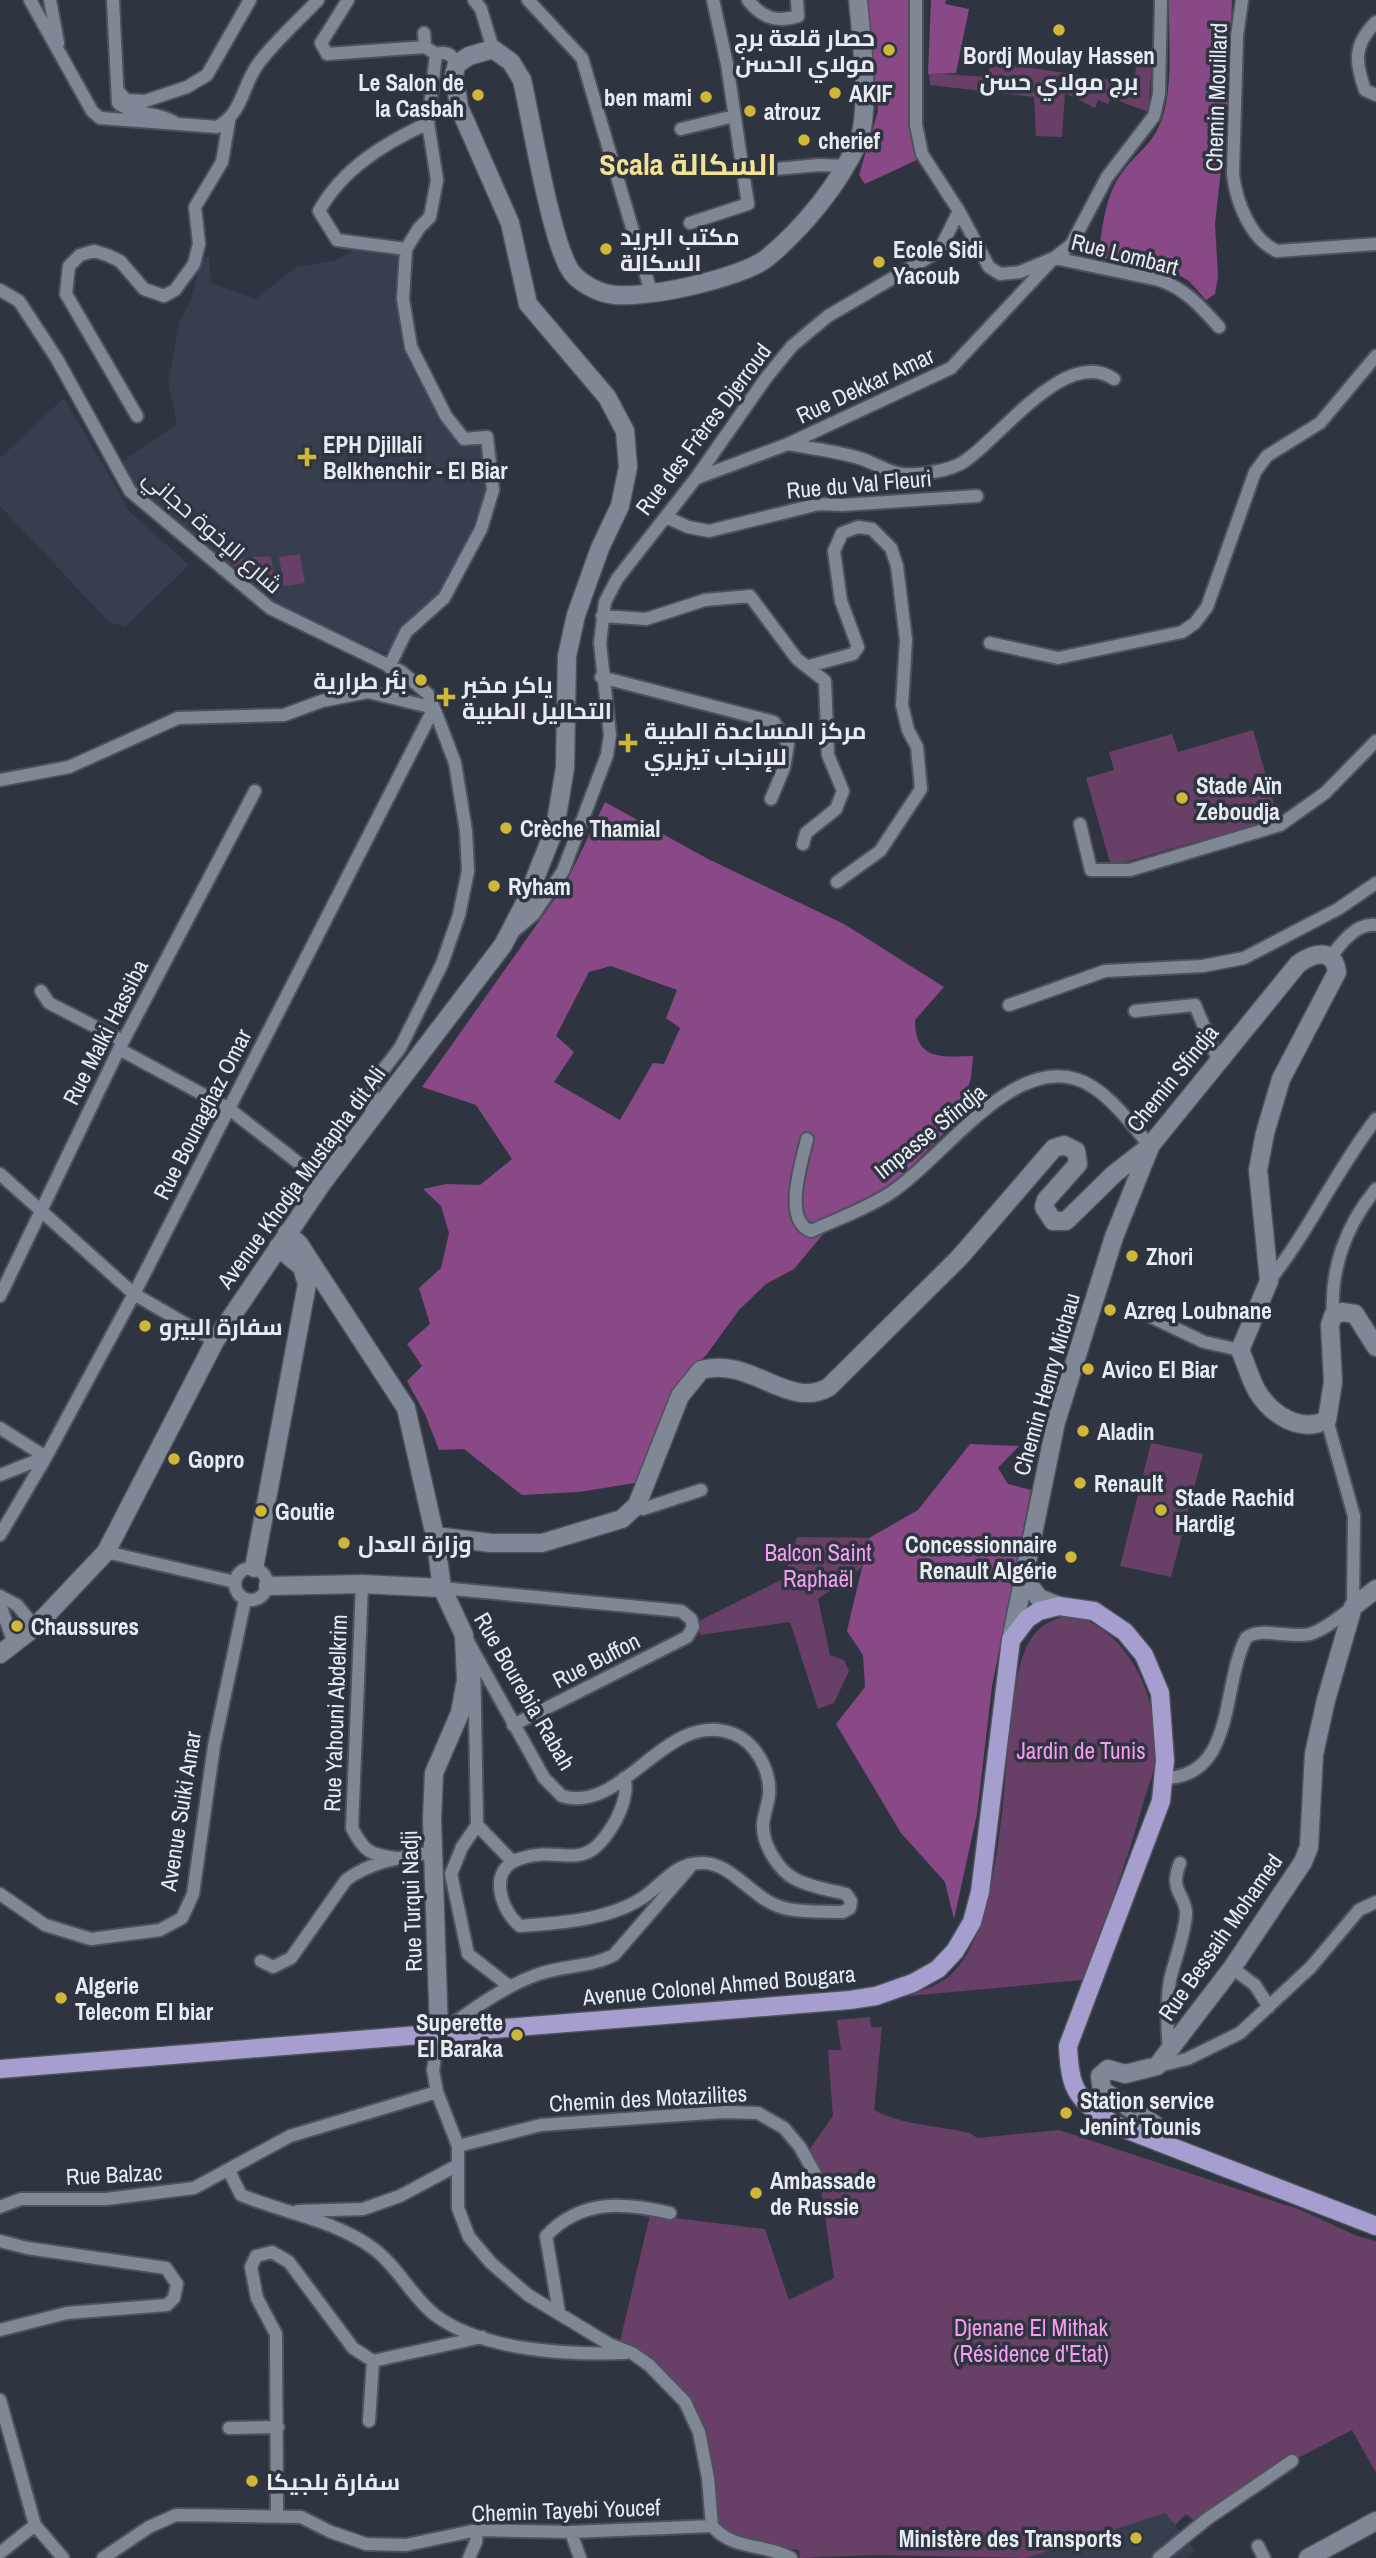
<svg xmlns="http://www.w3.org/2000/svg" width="1376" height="2558" font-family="'Archivo Narrow',Cairo,sans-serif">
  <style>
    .built { fill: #373f4f }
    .green { fill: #683f66 }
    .forest { fill: #894987; fill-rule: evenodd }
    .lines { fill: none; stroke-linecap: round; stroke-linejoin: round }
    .street-casing { stroke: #4d525b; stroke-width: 16 }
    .secondary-casing { stroke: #4d525b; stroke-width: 21 }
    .primary-casing { stroke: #4d525b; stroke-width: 21 }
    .street { stroke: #818895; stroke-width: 12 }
    .secondary { stroke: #818895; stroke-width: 18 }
    .primary { stroke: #a79ed0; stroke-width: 18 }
    .poi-dot { fill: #cfb837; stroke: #2f3540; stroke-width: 2.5 }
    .labels { text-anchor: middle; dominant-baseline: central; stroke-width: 7; stroke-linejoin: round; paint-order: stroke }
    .poi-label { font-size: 23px; font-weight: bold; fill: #e7ebf2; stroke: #2f3540; text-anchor: start }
    .street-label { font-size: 23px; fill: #e7ebf2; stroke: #2f3540 }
    .park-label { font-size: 23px; fill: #f69df2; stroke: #2f3540 }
    .district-label { font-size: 30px; font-weight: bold; fill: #f2e394; stroke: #2f3540 }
  </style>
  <rect width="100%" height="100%" fill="#2f3540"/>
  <!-- built -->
  <path class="built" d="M 353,250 L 396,255 L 404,270 L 411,341 L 460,443 L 483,443 L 486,489 L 466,546 L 435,599 L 400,633 L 388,654 L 271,603 L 129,482 L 119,464 L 177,424 L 168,382 L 180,321 L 191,300 L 201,261 L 209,256 L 211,283 L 256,299 L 296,267 L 337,260 Z
    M 64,398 L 130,512 L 189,565 L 125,627 L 109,622 L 0,506 L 0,458 Z
    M 1165,2512 L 1195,2551 L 1187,2558 L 1026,2558 Z"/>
  <!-- green -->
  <path class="green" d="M 1138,51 L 1153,52 L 1148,112 L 1111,98 L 1108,104 L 1098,100 L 1095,108 L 1065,93 L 1062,137 L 1036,136 L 1034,97 L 930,85 L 929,73 L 988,77 L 991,62 L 1134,83 Z
    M 300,554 L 305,583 L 284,586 L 279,557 Z
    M 271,556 L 276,591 L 271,595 L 226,559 Z
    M 1253,730 L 1278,818 L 1111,866 L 1086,778 L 1114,770 L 1109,752 L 1172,734 L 1178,752 Z
    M 1151,1443 L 1203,1454 L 1171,1577 L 1120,1566 Z
    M 797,1537 L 869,1538 L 861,1568 L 818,1599 L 830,1655 L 844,1660 L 849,1671 L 834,1703 L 818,1709 L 790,1622 L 700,1635 L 699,1621 L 783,1579 Z
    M 1070,1614 C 1131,1632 1159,1697 1155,1757 C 1155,1772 1147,1789 1143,1804 C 1127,1863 1104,1922 1082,1980 L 908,1996 C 921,1991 935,1986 947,1978 C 1005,1933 1002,1767 1014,1696 C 1018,1675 1021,1648 1037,1631 C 1045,1622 1059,1618 1070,1614 Z
    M 870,2017 L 871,2027 L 882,2027 L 874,2110 C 902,2125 938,2126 970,2133 L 977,2138 L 1059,2130 L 1301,2210 L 1357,2236 L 1376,2241 L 1376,2473 L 1352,2430 L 1296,2459 L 1198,2524 L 1186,2514 L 1175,2525 L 1165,2513 L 1026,2558 L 875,2555 L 800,2558 L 799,2550 C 768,2546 744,2543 718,2524 C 714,2500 709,2442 699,2422 C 684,2387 654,2356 620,2341 L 650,2215 L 765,2229 L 789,2300 L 834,2278 L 819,2175 L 807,2153 L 833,2116 L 828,2050 L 841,2050 L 837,2020 Z"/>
  <!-- forest -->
  <path class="forest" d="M 866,0 L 915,0 L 921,158 L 865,184 L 859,175 L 878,111 Z
    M 931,0 L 946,0 L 945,4 L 969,9 L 956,73 L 928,74 Z
    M 1169,0 L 1232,0 L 1228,105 L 1215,224 L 1218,276 L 1215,294 L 1206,300 L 1189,281 L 1174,272 L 1098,257 C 1103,227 1104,195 1124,170 C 1139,150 1152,146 1162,119 C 1174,83 1168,37 1169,0 Z
    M 605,802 L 708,859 L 844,924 L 944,987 L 915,1020 C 915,1061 942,1057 973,1056 L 971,1078 L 958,1119 L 905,1173 L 829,1227 L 794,1269 L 766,1284 L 739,1310 L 707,1354 L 683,1380 L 659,1424 L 652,1460 L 641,1482 L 579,1492 L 522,1495 L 464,1449 L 439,1450 L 425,1414 L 407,1381 L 422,1366 L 407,1344 L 430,1324 L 419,1288 L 441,1268 L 449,1233 L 441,1206 L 423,1189 L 446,1184 L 480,1185 L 512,1159 L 476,1105 L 422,1087 L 566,883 ZM 611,966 L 677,990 L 666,1018 L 680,1028 L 664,1064 L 653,1063 L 620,1120 L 554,1082 L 574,1052 L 556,1036 L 589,972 Z
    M 970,1444 L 1019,1446 L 998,1468 L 1008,1484 L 1031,1490 L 992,1686 L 977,1814 L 954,1919 L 945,1882 L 901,1833 L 836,1724 L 865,1687 L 863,1655 L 847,1631 L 869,1538 L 918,1510 Z"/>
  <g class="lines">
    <defs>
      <path id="street" d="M 30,0 L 92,111 L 100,118 L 217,127 C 243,113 242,86 258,64 C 275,41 298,21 318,0
        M 50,0 L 58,43
        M 113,0 L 118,103 C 134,116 156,111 174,122
        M 348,0 L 321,43 L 327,54 L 425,47
        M 474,0 L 481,9 L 493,49
        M 528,0 L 582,58 L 651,292
        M 713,0 L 727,64 L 743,172 L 819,165 L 845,166
        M 748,0 C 762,18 777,23 798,16 L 797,0
        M 1242,0 L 1237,36 L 1233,174 C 1236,201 1250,239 1277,251 L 1376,244
        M 1376,22 C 1353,45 1355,62 1365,90 L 1376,95
        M 424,33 L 425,47 L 433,52
        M 119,92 L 126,100 L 145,101 L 187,87 L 207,75 L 250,0
        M 681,129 L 734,116
        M 959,211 L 989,267 L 1000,274 L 1020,272 L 1054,258 L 1159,280 C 1186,289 1201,307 1219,327
        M 690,223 L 748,204 L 743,172
        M 406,249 L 337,240 L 319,211 C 343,168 385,143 428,123
        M 0,290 L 19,301 L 57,359 L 130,491 L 270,608 L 402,672 L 428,694 L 434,708 L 134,1294 L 46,1457 L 0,1535
        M 137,416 L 66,294 L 69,266 L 80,255 L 94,251 L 107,255 L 120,261 L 144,289 L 164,296 L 175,290 L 194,264 L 199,244 L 195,207 L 222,162 L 229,121
        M 788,444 C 812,449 839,451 862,459 C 874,463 885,470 897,473 C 914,477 951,471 965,461 C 1002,436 1066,346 1114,379
        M 697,478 L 788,444 L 951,368 L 1054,258 L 1071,245 L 1107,177 L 1154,116 L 1159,94 L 1161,0
        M 666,517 L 688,527 L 709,531 L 819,504 L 842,505 L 977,496
        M 602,616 L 646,619 L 705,600 L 750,596 L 797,659 L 825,681 L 828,755 L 843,791 L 836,809 L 806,833 L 803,844
        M 990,643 L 1058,658 L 1182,632 L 1195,623 L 1207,607 L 1255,472 L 1267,456 L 1320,423 L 1376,356
        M 809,666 L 853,654 L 858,647 L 841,601 L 834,551 L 842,533 L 858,527 L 872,529 L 891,548 L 897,566 L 906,640 L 902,705 L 908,730 L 917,747 L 921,789 L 880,851 L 837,882
        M 389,667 L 406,632 L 444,598 L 481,529 L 493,490 L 487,437 L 464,439 L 446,416 L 411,347 L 403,299 L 406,249 L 419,228 L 430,217 L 437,180 L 428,123 L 436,54 C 447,51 451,54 457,64
        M 601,677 L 774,722 L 788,744 L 784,768 L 771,799
        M 0,780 L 69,767 L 178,718 L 284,715 L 322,701 L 368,692 L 434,708 L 455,763 L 466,831 L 468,871 L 459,915 L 442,964 L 400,1048 L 373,1083 L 371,1116
        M 1080,824 L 1091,870 L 1130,870 L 1280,825 L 1325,793 L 1376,741
        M 512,933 L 534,914 L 563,871 L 607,755 L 610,735 L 600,643 L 605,602 L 617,579 L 696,478 L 766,378 L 792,346 L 828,316 L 939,251 L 959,211 L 922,154 L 916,125 L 916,0
        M 1331,957 C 1341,943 1356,923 1376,925
        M 41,991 L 49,1003 L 123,1041
        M 1009,1005 L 1105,971 L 1203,966 L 1244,958 L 1338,909 L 1376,883
        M 1135,1011 L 1195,1005 L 1218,1060
        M 119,1049 L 228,1108 L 323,1182
        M 807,1139 C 802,1161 782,1221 811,1231 C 838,1219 868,1208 892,1192 C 942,1159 1010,1058 1076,1079 C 1106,1088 1131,1124 1150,1146
        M 0,1174 L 134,1294 L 215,1341
        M 1269,1281 C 1310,1230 1336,1170 1376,1119
        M 0,1296 L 119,1049 L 255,791
        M 1141,1312 L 1204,1342 L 1240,1350
        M 1333,1316 C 1330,1269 1346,1225 1376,1189
        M 0,1428 L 46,1457
        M 0,1475 L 46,1457
        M 637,1505 L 643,1509 L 701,1490
        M 106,1552 L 235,1582
        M235 1584a16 16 0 1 1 32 0a16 16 0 1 1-32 0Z
        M 362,1584 L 352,1828 C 364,1852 371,1855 396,1858
        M 442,1588 L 681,1611 L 691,1619 L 693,1627 L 687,1637 L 513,1725
        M 0,1596 L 17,1605 L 35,1627
        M 0,1605 L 14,1643
        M 466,1638 L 544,1778 L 562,1796 C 624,1815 667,1707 734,1734 C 756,1743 771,1771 769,1795 C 768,1805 763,1816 763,1826 C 763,1845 778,1870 795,1879 C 810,1887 830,1890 846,1894 L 851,1901 L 850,1908 L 843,1912 C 824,1911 802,1913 784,1908 C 754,1901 732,1862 702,1863 C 672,1863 662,1887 639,1900 C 606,1920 559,1923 520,1926 C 501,1911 487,1870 519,1859 C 566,1843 583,1879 616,1820 C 622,1808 629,1791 624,1778
        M 474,1655 L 477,1825 L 462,1847 L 451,1874 L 468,1954 L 509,1986
        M 1163,1778 C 1236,1778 1221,1687 1246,1638 C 1261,1626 1290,1639 1310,1634 C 1326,1629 1340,1616 1353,1607 L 1354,1516 L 1327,1420
        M 477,1825 L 513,1862
        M 691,1866 L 614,1955 C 589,1968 562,1965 536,1975 C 500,1988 470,2012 439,2033 L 433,2070 L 437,2092 L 458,2146 L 458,2208 L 469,2237 L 491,2263 L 528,2295 L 609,2344 L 632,2353 L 649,2365 L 685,2402 L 699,2432 L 708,2478 L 712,2526
        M 0,1894 L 45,1925 L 91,1939 L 160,1930 L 182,1918 L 193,1894 L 214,1746 L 245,1600
        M 261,1961 L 273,1967 L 291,1958 L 346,1880 C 371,1861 403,1857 433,1852
        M 1232,1968 L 1255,1985 L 1269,2007
        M 1169,2052 C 1167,2028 1166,2004 1170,1980 C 1175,1959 1184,1937 1186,1915 C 1187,1895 1168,1892 1180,1863
        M 1158,2066 L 1187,2059 L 1240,2033 L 1311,1967 L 1359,1910 L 1376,1902
        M 458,2146 L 541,2125 L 724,2112 L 758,2113 L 784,2128 L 800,2147 L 815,2174
        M 229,2171 L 241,2195 C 284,2213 335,2220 374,2249 C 398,2267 412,2297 435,2315 C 483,2351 568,2355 625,2353
        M 0,2207 L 21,2199 L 106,2199 L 194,2188 L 290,2136 L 437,2092
        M 298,2211 L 363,2209 L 400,2196 L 456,2166
        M 0,2241 L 27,2248 L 166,2268 L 177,2284 L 174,2298 L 167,2305 L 67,2313 L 0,2330
        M 559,2312 L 546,2236 C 581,2199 623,2202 670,2213
        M 0,2400 L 35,2525 L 63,2558
        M 369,2421 L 373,2361
        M 229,2428 L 278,2427
        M 277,2516 L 276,2334 L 257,2298 L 251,2267 L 256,2256 L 272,2252 L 289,2262 L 353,2348 L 373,2361 L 482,2337
        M 712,2526 C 734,2551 764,2543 791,2558
        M 571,2532 L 580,2558
        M 1258,2546 L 1264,2558
        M 0,2553 L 35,2525
        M 103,2558 L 149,2527 L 176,2515 L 301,2517 L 331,2532 L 366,2544 L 406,2545 L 477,2530 L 571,2532 L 712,2526
        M 469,2558 L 476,2542 L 477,2530
        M 1159,2558 L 1207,2519 L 1292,2461"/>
      <path id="secondary" d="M 287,1233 L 299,1244 L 406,1408 L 435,1536 L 442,1588 L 464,1635 L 466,1680 L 460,1713 L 434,1773 L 432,1819 L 439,2033
        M 435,1536 L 491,1543 L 542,1543 L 622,1519 L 637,1505 L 680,1396 L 701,1370 C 751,1356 789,1411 829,1387 L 960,1257 L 1054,1148 L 1064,1145 L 1076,1151 L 1078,1164 L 1046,1200 L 1044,1207 L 1053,1221 L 1066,1221 L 1114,1174 L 1150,1146 L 1298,964 C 1313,953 1334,947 1337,972 L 1281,1079 L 1265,1133 L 1258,1170 L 1269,1281 L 1240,1350 C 1246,1363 1250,1379 1257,1391 C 1272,1416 1301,1433 1327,1420 L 1333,1382 L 1330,1325 L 1333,1316 L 1342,1312 L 1355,1314 L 1376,1347
        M 254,1568 L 307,1284 L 302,1267 L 278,1247
        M 1023,1577 L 1039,1598 L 1059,1606
        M 268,1586 L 362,1584 L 442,1588
        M 1011,1640 L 1056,1422 L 1114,1237 L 1150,1147
        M 0,1654 L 35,1627 L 106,1552 L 215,1341 L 323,1182 L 503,945 L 526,901 L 555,828 L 565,768 L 567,656 L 576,615 L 600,548 L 620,506 L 628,467 L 625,431 L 607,397 L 528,304 L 510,223 L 459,107 L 454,74 L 457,64 L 469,56 L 493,49 L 511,62 L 522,80 C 531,118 552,250 573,274 C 581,283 597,292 609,294 C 640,301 742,278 767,258 C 802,229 839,185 858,142 C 871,112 861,35 858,0
        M 1159,2142 L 1154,2124 L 1102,2090 L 1100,2076 L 1108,2069 L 1125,2074 L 1157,2066 L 1232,1968 L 1303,1862 L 1309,1847 L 1314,1754 L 1326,1700 L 1353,1607 L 1376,1589
        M 1308,2558 L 1376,2521"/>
      <path id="primary" d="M 0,2069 L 850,2000 L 876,1996 L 913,1983 L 938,1969 L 955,1951 L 972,1922 L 980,1892 L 1011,1640 L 1027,1619 L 1039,1611 L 1059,1606 L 1094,1611 L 1125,1632 L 1144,1655 L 1160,1693 L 1165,1760 L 1161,1801 L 1068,2046 C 1070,2093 1078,2099 1115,2125 L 1376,2226"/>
    </defs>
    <!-- street casing -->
    <use href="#street" class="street-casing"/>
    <!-- secondary casing -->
    <use href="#secondary" class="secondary-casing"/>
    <!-- primary casing -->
    <use href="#primary" class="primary-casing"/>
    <!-- street -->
    <use href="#street" class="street"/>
    <!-- secondary -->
    <use href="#secondary" class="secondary"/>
    <!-- primary -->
    <use href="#primary" class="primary"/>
  </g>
  <!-- markers -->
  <g class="poi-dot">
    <circle cx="1059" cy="30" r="7"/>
    <circle cx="889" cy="50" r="7"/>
    <circle cx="835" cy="93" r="7"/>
    <circle cx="478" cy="95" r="7"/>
    <circle cx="706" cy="97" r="7"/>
    <circle cx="750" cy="111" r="7"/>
    <circle cx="804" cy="140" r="7"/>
    <circle cx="606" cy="249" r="7"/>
    <circle cx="879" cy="262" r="7"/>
    <path d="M303.5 446.5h7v7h7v7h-7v7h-7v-7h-7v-7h7z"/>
    <circle cx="421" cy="680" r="7"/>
    <path d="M442.5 686.5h7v7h7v7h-7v7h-7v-7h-7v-7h7z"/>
    <path d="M624.5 732.5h7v7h7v7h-7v7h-7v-7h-7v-7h7z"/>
    <circle cx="1182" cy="798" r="7"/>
    <circle cx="506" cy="828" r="7"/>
    <circle cx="494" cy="886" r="7"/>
    <circle cx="1132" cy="1256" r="7"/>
    <circle cx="1110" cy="1310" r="7"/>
    <circle cx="145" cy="1326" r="7"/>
    <circle cx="1088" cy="1369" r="7"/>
    <circle cx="1083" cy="1431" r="7"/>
    <circle cx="174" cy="1459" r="7"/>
    <circle cx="1080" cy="1483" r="7"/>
    <circle cx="1161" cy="1510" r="7"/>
    <circle cx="261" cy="1511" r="7"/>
    <circle cx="344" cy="1543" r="7"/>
    <circle cx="1071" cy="1557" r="7"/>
    <circle cx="17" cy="1626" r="7"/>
    <circle cx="61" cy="1998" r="7"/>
    <circle cx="517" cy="2035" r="7"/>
    <circle cx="1066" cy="2113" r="7"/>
    <circle cx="756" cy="2193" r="7"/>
    <circle cx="252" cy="2481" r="7"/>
    <circle cx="1136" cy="2538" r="7"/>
  </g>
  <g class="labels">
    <!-- poi labels -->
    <g class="poi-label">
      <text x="875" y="37" text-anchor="end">حصار قلعة برج<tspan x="875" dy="26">مولاي الحسن</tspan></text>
      <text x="1059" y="55" text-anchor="middle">Bordj Moulay Hassen<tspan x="1059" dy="26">برج مولاي حسن</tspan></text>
      <text x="464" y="82" text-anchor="end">Le Salon de<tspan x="464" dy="26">la Casbah</tspan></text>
      <text x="849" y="93">AKIF</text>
      <text x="692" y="97" text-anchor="end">ben mami</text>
      <text x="764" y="111">atrouz</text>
      <text x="818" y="140">cherief</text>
      <text x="620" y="236">مكتب البريد<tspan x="620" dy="26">السكالة</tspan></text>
      <text x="893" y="249">Ecole Sidi<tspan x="893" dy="26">Yacoub</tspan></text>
      <text x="323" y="444">EPH Djillali<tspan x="323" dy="26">Belkhenchir - El Biar</tspan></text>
      <text x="407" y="680" text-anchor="end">بئر طرارية</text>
      <text x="462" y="684">ياكر مخبر<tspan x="462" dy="26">التحاليل الطبية</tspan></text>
      <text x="644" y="730">مركز المساعدة الطبية<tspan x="644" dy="26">للإنجاب تيزيري</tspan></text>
      <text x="1196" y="785">Stade Aïn<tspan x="1196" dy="26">Zeboudja</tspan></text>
      <text x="520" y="828">Crèche Thamial</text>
      <text x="508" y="886">Ryham</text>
      <text x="1146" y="1256">Zhori</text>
      <text x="1124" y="1310">Azreq Loubnane</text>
      <text x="159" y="1326">سفارة البيرو</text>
      <text x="1102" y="1369">Avico El Biar</text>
      <text x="1097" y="1431">Aladin</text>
      <text x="188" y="1459">Gopro</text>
      <text x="1094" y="1483">Renault</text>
      <text x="1175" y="1497">Stade Rachid<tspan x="1175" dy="26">Hardig</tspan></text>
      <text x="275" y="1511">Goutie</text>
      <text x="358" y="1543">وزارة العدل</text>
      <text x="1057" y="1544" text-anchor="end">Concessionnaire<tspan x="1057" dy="26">Renault Algérie</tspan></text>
      <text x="31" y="1626">Chaussures</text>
      <text x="75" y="1985">Algerie<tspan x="75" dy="26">Telecom El biar</tspan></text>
      <text x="503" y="2022" text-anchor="end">Superette<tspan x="503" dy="26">El Baraka</tspan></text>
      <text x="1080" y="2100">Station service<tspan x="1080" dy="26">Jenint Tounis</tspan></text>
      <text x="770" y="2180">Ambassade<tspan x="770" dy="26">de Russie</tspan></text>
      <text x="266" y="2481">سفارة بلجيكا</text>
      <text x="1122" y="2538" text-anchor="end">Ministère des Transports</text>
    </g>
    <!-- street labels -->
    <g class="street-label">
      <text transform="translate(1216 97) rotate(-88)">Chemin Mouillard</text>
      <text transform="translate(1125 254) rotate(14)">Rue Lombart</text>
      <text transform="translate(865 385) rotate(-25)">Rue Dekkar Amar</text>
      <text transform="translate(703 429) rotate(-53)">Rue des Frères Djerroud</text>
      <text transform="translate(859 484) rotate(-5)">Rue du Val Fleuri</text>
      <text transform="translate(213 531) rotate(41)">شارع الإخوة حجاني</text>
      <text transform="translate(105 1032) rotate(-63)">Rue Malki Hassiba</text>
      <text transform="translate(1172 1078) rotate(-51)">Chemin Sfindja</text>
      <text transform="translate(202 1114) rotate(-63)">Rue Bounaghaz Omar</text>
      <text transform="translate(930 1131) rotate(-39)">Impasse Sfindja</text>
      <text transform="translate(301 1177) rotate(-54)">Avenue Khodja Mustapha dit Ali</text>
      <text transform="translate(1046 1384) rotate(-74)">Chemin Henry Michau</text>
      <text transform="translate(596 1660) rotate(-27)">Rue Buffon</text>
      <text transform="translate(525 1691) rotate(60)">Rue Bourebia Rabah</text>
      <text transform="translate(335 1713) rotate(-88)">Rue Yahouni Abdelkrim</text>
      <text transform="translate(180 1811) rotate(-81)">Avenue Suiki Amar</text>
      <text transform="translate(411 1901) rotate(-92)">Rue Turqui Nadji</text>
      <text transform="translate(1220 1937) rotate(-55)">Rue Bessaih Mohamed</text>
      <text transform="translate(719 1985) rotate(-5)">Avenue Colonel Ahmed Bougara</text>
      <text transform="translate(648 2098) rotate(-3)">Chemin des Motazilites</text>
      <text transform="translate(114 2174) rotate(-3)">Rue Balzac</text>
      <text transform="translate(566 2510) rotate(-2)">Chemin Tayebi Youcef</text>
    </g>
    <!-- park labels -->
    <g class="park-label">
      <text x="818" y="1552">Balcon Saint<tspan x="818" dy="26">Raphaël</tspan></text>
      <text x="1081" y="1750">Jardin de Tunis</text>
      <text x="1031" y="2327">Djenane El Mithak<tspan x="1031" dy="26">(Résidence d'Etat)</tspan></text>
    </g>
    <!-- district labels -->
    <g class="district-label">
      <text x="688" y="164">Scala السكالة</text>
    </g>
  </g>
</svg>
